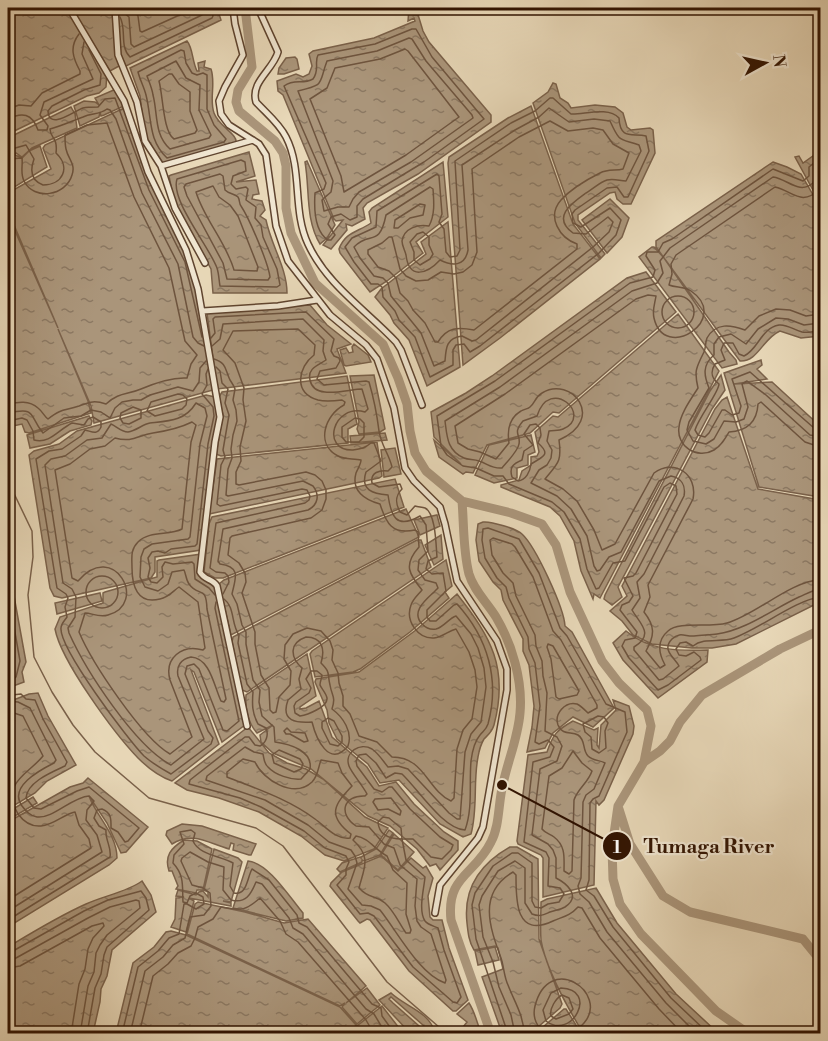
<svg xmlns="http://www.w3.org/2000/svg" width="828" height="1041" font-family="'Libre Bodoni',serif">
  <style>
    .water { fill: url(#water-ripples); stroke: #7a614a; stroke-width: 1.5 }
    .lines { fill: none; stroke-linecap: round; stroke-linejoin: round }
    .shore { stroke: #6e543e; stroke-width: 1.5 }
    .stream { stroke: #7a614a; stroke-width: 1.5 }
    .river { stroke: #aa957a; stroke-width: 9 }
    .minor-casing { stroke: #5f442f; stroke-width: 8 }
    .minor { stroke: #f0e6d1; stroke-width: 5 }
    .leader { fill: none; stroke: #311301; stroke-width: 2 }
    .callout-dot { fill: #311301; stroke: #f0e6d1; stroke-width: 2 }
    .mark-label { font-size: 18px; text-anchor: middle; font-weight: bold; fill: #fff }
    .callout-label { font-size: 20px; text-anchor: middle; font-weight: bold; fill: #311301; stroke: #f0e6d1; stroke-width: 4.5; stroke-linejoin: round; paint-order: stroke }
  </style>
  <defs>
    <pattern id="water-ripples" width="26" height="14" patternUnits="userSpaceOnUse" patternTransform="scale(1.5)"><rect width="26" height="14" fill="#aa957a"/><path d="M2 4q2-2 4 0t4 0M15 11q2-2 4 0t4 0" fill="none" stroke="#8b7862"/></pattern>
  </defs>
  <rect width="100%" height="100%" fill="#e8d8b8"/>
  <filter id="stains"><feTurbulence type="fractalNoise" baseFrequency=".00333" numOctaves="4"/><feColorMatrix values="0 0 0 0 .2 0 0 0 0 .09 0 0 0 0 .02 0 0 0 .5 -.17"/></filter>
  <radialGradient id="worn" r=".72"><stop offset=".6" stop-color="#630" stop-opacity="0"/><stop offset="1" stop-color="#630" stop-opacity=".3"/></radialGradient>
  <!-- water -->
  <path class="water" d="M 8,8 L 68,8 L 107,72 L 106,87 L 99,93 L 87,96 L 8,134 Z
    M 71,8 L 113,8 L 115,45 L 119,66 L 110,71 Z
    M 116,8 L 217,8 L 221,20 L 126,66 L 118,50 Z
    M 409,8 L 416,8 L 423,31 L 429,42 L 491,115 L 491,122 L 418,174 L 367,203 L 363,208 L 365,219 L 352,226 L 346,224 L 347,230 L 331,249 L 323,245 L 343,220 L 336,221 L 334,219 L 283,95 L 278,91 L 277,81 L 296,74 L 303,77 L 309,74 L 312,66 L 309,54 L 313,51 L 374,38 L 415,21 L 414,18 L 408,21 Z
    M 187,41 C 193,48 192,61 197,71 L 199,71 L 198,63 L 205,61 L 204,67 L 211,69 C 216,84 209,99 214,113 C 219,127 238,134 236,143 L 164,165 L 150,148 L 144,130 L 140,96 L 130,68 Z
    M 295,57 L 297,59 L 299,69 L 284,74 L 278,74 L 279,68 L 286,58 Z
    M 553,83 L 556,84 L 560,98 L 568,103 L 571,108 L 595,105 L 615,107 L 623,113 L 627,127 L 631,130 L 650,128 L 653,130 L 655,153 L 631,204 L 623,204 L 617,199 L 615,192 L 610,193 L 578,215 L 578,220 L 605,254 L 601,258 L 575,223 L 533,103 L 548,92 Z
    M 116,89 L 124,106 L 104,115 L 101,116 L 100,112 L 99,117 L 80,126 L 74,106 L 84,101 L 95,102 L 99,105 L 95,98 Z
    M 531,106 L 573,224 L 600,259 L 500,338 L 463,365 L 448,163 L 449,157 L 508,118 Z
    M 71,107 L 75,114 L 77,128 L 32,148 L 22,157 L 16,153 L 8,162 L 8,138 Z
    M 124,108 L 143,159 L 190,259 L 213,390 L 94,423 L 91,406 L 58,329 L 88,401 L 91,413 L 29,433 L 25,432 L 22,424 L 8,427 L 8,215 L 58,328 L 8,211 L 8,193 L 51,169 L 43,148 L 45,145 Z
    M 40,146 L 47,167 L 8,191 L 8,164 L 15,155 L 22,158 L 29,151 Z
    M 820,151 L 820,203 L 795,157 L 799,156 L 803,163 Z
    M 249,152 L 255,176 L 236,182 L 256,180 L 259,194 L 253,195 L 252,199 L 262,201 L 265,210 L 260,216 L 266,220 C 271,245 287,268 287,293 L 213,293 L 211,269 L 174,201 L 169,176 L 171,175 Z
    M 307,161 L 335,225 L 327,238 L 320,244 C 305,219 310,190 305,162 Z
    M 443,162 L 448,217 L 416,242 L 423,253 L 387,281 L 370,292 L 340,253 L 339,249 C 345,232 358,232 371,223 L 369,212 L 372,208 Z
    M 773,162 L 787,167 L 801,174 L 820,207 L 820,336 L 801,338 L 780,331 C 763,338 758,362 740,361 L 656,247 L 656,241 Z
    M 610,199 L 629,218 L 622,237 L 607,253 L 582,220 Z
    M 448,222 L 460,367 L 427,386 L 409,340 L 394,323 L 390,315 L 375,297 L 381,289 L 426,254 L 421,242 Z
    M 652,247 L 654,247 L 664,258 L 729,352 L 736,360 L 737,364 L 722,368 L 639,257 Z
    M 646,272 L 676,312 L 559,413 L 553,412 L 530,433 L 487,445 L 473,473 L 466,472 L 463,474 L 439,457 L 434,440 L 461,464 L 434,437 L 431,412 L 466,393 L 492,376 L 627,278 Z
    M 310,305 L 327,325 L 351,344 L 337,349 L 346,373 L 217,389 L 207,313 L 210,312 Z
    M 678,314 L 719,371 L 600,598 L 594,594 L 593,599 L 581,571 L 574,541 L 560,516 L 550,507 L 501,487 L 501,485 L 519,480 L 522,471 L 531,465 L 531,457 L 537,456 L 539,452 L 535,432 L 553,416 L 558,417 Z
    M 354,344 L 368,355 L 371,362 L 346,366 L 344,365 L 340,350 L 346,348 L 349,353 L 353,352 L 352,347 Z
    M 761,360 L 762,365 L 757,369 L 767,379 L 734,384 L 772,382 L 820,426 L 820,497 L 759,487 L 724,373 Z
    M 374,375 L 385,429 L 380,432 L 359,434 L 357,429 L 359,422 L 350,376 Z
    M 721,375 L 725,390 L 712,409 L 618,587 L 622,597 L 612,605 L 604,599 L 605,595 L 710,391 Z
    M 347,376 L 357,424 L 348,429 L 348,443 L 221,456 L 216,454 L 223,415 L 219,397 L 222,392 Z
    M 206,395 L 215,397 L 219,409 L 201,550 L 155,557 L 155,572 L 151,578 L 62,598 L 54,596 L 50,588 L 29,455 L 34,451 L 59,444 L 77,431 Z
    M 727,397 L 758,489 L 820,500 L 820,602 L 736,644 L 712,648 L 692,648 L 652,644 L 633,635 L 622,621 L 610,611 L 627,596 L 622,586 L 715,409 L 722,400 Z
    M 89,416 L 92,421 L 91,425 L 70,431 L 50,444 L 30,448 L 27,435 Z
    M 385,433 L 387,440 L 351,443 L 350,436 Z
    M 531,435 L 535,452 L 528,455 L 528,465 L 517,468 L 517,478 L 494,483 L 475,475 L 489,445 Z
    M 377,442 L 382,476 L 379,478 L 209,514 L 217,459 Z
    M 395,448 L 401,474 L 384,477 L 381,450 Z
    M 395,479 L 404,507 L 223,578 L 215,578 L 204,572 L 209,524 L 212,517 Z
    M 406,509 L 419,537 L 231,635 L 219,584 L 224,580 Z
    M 437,515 L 440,526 L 420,535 L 414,520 Z
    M 483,522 C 491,521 517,529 522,534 C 536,547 564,608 565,626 L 572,632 L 614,708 L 593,727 L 573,717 L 553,733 L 545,748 L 527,752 L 532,727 L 534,706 L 529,665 L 523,651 L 523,639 L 503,600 L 501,590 L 493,582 L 479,561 L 476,540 L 478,524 Z
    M 441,535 L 443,559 L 434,565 L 425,545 Z
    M 417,540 L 421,540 L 431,567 L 247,692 L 242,690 L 232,642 L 233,637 Z
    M 202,554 L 199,573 L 213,583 L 217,590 L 245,725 L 222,742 L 194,672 L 191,670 L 219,744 L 172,781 C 160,777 147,767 138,758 C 114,733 61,661 55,629 L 60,617 L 103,603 L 103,593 L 105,592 L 157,577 L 157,561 L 159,560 Z
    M 446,560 L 452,586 L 445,592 L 449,598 L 410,632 L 360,669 L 353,672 L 315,677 L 310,654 L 312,651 Z
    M 8,563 L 26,662 L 22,672 L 24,682 L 8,688 Z
    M 100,593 L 102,601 L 57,614 L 55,603 Z
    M 457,594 C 491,637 509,668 494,725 C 492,732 489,734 484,739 C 481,744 479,751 478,757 C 473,782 478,809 471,834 L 463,837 L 440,824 L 399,780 L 380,783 L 368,764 L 337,739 L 329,723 L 327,710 L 315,682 L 316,679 L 359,672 L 416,630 Z
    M 626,631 C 650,651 677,651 708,650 L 707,662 L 658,698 L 623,660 L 613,643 Z
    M 307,654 L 316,696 L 300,707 L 300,709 L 306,708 L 319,701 L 332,737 L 367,767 L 379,786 L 396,782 L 414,804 L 444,832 L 458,841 L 458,850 L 440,870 L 436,864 L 430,866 L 417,849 L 390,826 L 368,816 L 311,769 L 273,753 L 261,742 L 260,735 L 273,725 L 257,733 C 248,723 245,708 246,695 Z
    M 38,693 L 48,716 L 76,765 L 47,781 L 35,793 L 8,809 L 8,702 L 29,694 Z
    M 613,700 L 629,706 L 634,726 L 633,734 L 604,800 L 599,805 L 596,801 L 594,885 L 543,897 L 543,858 L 541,855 L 518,844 L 517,841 L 528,755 L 547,752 C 553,734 557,730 573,721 L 594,730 L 598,728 L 597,745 L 599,748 L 601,725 L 616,710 Z
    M 248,727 L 269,753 L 287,763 L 306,769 L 323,779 L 365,817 L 388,828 L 374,849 L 344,861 L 325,855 L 301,836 L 259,812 L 219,798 L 187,790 L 175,783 Z
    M 88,778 L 148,827 L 126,852 L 121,853 L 107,823 L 89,796 C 96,816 117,834 117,858 L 109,865 L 8,927 L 8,822 L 70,787 L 83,783 Z
    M 33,797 L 37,803 L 8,820 L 8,812 Z
    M 182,824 L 202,826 L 256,844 L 251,855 L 249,855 L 233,850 L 234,844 L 231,843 L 229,849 C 208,843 192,831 172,844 L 166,835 L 167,831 Z
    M 389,830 L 393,833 L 380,855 L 364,861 L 362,860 L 362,862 L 340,872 L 337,869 L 342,863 L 360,857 L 361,858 L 361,857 L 376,849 Z
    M 394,834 L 414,852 L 398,870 L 381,855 Z
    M 184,840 L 197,841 L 212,849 L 203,890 L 197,890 L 196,893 L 176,889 L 178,886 L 172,871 L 169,871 C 164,856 171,848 184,840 Z
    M 510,847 L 517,847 L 538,859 L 539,939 L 562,1004 L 560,1008 L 531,1033 L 502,1033 L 482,977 L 503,969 L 498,948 L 495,946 L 474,950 C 469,942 468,933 467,923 C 463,888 480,864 510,847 Z
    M 214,849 L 238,858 L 242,862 L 231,902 L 223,901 L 231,903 L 231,906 L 189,898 L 194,901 L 186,932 L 171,927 L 175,919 L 176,898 L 184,897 L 176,896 L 178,890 L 196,895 L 199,892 L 203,891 L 208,897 L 208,892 L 204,890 Z
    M 381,856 L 398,871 L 411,858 L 423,868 L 426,866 L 433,878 L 428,896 L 430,917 L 433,920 L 442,920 L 449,948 L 468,1000 L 456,1011 L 453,1011 L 409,971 L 370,920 L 367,919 L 360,923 L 358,921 L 330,886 L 331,883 L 342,872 Z
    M 248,861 C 269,863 290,898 303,913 L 303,918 L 286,921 L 233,908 Z
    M 142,881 L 151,895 L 156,912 L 112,950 L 107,976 L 101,989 L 100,1002 L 93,1033 L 8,1033 L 8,947 C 33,932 59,916 86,904 C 103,896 127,892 142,881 Z
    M 596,888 L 617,923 L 676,994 L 718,1033 L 583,1033 C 568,1008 546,970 541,940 C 540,927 541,914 541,902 L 547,899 Z
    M 198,902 L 245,912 L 284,923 L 308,919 L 366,986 L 346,1003 L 367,988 L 380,1005 L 357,1024 L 342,1007 L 345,1003 L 340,1006 L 187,934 L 195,904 Z
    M 171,931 L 186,935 L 340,1007 L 356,1025 L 350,1034 L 116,1033 L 133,963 L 154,947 L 166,932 Z
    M 495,947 L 499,960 L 478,965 L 475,951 Z
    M 391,993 C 406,1007 428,1011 435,1032 L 432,1033 L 391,997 L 389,999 L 393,1003 L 427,1033 L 410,1033 L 379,1000 Z
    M 469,1003 C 475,1012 477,1023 481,1033 L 467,1033 L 463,1027 L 467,1022 L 457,1014 Z
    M 382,1006 L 403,1033 L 352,1033 L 357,1026 Z
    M 564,1009 L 566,1009 L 581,1033 L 536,1033 Z"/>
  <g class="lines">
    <!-- shore -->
    <path class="shore" d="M 133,8 L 138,16 L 140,31 L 142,32 L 195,8
      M 119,9 L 129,17 L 131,44 L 134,47 L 202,15 L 204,8
      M 120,17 C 127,30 119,46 130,57 L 212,18 L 213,16 L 211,8
      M 412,29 L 416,29 L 432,57 L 484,119 L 424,162 L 363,199 L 357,206 L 357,217 L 350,220 L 341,214 L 331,217 L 328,224 L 335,235 L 331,240 L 328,240 C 314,231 314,208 315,193 L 324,189 L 326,183 L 284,86 C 295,78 302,85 313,79 C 320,70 314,62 318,55 L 375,44 Z
      M 409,38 L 412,39 L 426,61 L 472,115 L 473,118 L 411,162 L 359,192 L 353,199 L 349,207 L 338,207 L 324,211 L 322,200 L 331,192 L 333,181 L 298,91 C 326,84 318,85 327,61 L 377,51 Z
      M 405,49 L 408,51 L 459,117 L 406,155 L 344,192 L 341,176 L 310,99 L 327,88 L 335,68 L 380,59 Z
      M 89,50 L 101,74 L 100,85 L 84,90 L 52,106 L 48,111 C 49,131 74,111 83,108 C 87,107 93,107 98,107 L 105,99 L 115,98 L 149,190 L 185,262 L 202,337
      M 181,50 L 184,51 L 186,63 L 192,73 L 197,75 L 203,73 L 207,75 L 207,109 L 214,125 L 226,139 L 224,142 L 167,158 C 148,140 152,119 146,95 C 144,87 140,80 138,72 Z
      M 176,61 L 186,78 L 200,85 L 199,110 L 211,135 L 209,138 L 170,149 C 154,135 158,114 153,95 C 152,88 149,82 147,76 Z
      M 169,74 L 172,74 L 179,84 L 190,92 L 190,111 L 197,130 L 195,133 L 174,139 C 163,132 163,95 159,81 Z
      M 550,98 L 553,98 L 571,114 C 583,115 608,106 619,118 C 620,140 632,133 646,136 L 649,151 L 628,197 L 624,197 L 617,187 L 607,188 L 575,210 L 572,214 L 573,223 L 581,227 L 610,208 L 621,220 L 616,235 L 599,253 L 480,346 L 470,352 L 464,344 L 456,345 L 453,350 L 453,365 L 430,377 L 415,337 L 399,320 L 395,311 L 383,297 L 382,287 L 378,284 L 371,284 L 354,262 L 345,247 L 352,238 L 376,227 L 377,211 L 437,174 L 439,176 L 442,214 L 439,222 L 444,229 L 446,252 L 450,257 L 457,256 L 460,250 L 455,161 L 511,123 L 535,111 Z
      M 549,108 L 569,122 L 594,119 L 610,121 C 620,143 619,138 639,145 L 641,151 L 626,181 C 620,181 614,178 607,180 C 600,182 593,189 586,193 C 572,203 551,217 573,233 L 586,234 L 608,217 L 613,222 L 609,232 L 593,247 L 476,340 L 472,341 L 462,336 C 446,338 446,348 445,361 L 434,366 L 421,333 L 391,296 L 388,283 L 383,278 L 374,276 L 360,258 L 354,247 C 370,230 379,249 386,215 L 430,187 L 433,189 C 434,202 435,215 429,226 C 418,224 404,228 402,241 C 402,246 405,250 406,255 C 409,280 427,274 440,260 C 452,266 465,267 468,250 L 462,165 L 515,130 L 539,117 Z
      M 8,109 L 19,105 L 31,106 L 42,93 L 80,74 L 80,71 C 73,58 69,47 79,34
      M 8,119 C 22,112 32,113 38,130 L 47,130 L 48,126 L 40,115 L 44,102 L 93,79 L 82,54 L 84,42
      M 550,121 L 568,131 L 593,128 L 603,130 L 613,144 L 629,153 L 623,169 C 616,171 608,169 600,173 C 588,179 570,190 561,200 C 546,217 560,238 577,244 L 577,249 L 474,330 C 458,327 447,327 438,342 L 435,342 L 425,323 L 413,310 L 408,301 L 400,293 L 396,278 L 389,271 L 378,267 L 368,254 L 368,250 L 382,243 L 389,237 L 392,237 L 400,269 L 406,276 L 416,281 L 428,280 L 441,272 L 454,274 L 463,272 L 472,265 L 477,252 L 472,169 L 519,137 Z
      M 8,150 L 26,145 L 34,159 C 30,170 30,180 43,185 C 63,185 71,167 56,153 C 58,137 50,138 50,129 C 61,126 72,121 83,117 C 92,113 99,115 107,109 L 110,110 L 116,119 L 142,193 L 178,264 L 193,337 L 198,343 L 204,346
      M 820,158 L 809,167 L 809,176 L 803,181 L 773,169 L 672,239 L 663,243 L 658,252 L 647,252 L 646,256 L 655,270 L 653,277 L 630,283 L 495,381 L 437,416 L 441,446 L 447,455 L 463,466 L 476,468 L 494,476 L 503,476 L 509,484 L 552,502 L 564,512 L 580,539 L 587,569 L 596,589 L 599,588 L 613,563 L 625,561 L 664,487 L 670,483 L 676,486 L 677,494 L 636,573 L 633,576 L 624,578 L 633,596 L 629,602 L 622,605 L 620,610 L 637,632 L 635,638 L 625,640 L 622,646 L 629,658 L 658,690 L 668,685 L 701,660 L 700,657 L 694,652 L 686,656 L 679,655 L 676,649 L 680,643 L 686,642 L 693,646 C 704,637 721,643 734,638 C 759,629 796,600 820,597
      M 8,159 L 22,158 C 23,166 20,173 24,181 C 34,201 66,196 72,175 C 76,164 68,159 66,149 C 65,145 65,139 65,135 L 87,125 L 107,123 L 134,197 L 169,268 L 185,341 L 197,355 L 191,364 L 187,378 C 172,377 155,383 141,389 C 127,395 119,392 106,404 C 94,400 90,402 79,406 C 64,411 62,408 48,419 C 44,416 43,412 38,408 C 29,400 18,402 8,404
      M 241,160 L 245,162 L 246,171 L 233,176 L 231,184 L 236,189 L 246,187 L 248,189 L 246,200 L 256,207 L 255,218 L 261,225 L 263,237 L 277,269 L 280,285 L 277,287 L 220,286 C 219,281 219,274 217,268 C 209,246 170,200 177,179 Z
      M 820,168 L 817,171 L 813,183 C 799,195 788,179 773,177 L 670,248 L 660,261 L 663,273 L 657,283 L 632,291 L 500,387 L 445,421 C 447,436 447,451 464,458 C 468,460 474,459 479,461 C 488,464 492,469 502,468 C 506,463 518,451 519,444 C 521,434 512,434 523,421 L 537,416 C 550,375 594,416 563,429 C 559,431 553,430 549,431 L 547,441 L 552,450 L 551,458 L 547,465 L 539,470 L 531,483 L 557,496 L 571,509 L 587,536 L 594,566 L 597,571 L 600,570 L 609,557 L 621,552 L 659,481 L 671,476 C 681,478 686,485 684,496 L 644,574 L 637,582 L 640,598 L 632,610 C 640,624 655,634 634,647 L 634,650 L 659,680 L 663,679 L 679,666 C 675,658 661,650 672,639 C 680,631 686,637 694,636 C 702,635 710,635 717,634 C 746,630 773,609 799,597 C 806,594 813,590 820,589
      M 220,174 L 223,176 L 225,190 C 229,194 235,194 238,197 C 240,200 239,204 241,206 C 249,218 268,262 270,277 L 268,280 L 227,279 L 223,263 L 187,196 L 184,187 L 186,184 Z
      M 213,186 L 219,197 L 230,205 L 238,216 L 258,267 L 257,271 L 234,270 C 226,242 204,219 196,192 Z
      M 820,189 C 801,207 793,191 775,187 L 676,255 L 671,264 L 672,274 L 669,285 C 676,288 684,286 691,291 C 732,319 664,363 654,318 C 652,310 655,303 656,296 L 648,295 L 636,299 L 505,394 L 455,426 L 458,443 L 468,449 L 480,452 L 496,459 L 509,443 C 507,430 509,418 521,411 C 524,409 528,409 530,407 C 535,403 535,397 542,393 C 571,375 607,419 559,440 C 562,462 558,463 545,479 L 563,489 L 577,501 L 594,530 L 602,550 L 615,544 L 654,473 C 674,458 698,474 693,499 L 648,585 L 650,597 L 644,612 C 655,626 655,635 646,651 L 660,668 L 665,665 C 659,654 656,641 668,631 C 679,621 710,628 727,623 C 756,615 790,581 820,580
      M 420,204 L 425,205 L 423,215 L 410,218 L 398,228 L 394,228 L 395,220 Z
      M 423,232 L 429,237 L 429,245 L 433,254 L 430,259 L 420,265 L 414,260 L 414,252 L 410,242 L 417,234 Z
      M662 312a16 16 0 1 1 32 0a16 16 0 1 1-32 0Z
      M 820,314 L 806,316 L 790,310 L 776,309 L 759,316 L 745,330 C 731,325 716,322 707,338 C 705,343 706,348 704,352 C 696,368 694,371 698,388 C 691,399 680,414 679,427 C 676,446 697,460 714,450 C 721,446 725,439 729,432 C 746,431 757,423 758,404 L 761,402 L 805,442 L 820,447
      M 820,323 L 804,325 L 788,319 L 776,318 L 758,329 L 746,344 L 731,334 L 719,337 L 714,344 L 714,355 C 702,365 704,376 709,388 L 689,422 L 687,430 L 693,441 L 706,444 L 714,439 L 724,421 L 736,422 L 744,419 L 748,407 L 742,384 L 747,381 L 766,395 L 810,435 L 820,437
      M 298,329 L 315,345 L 314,355 C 298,367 293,393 318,400 C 326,402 334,401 342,400 L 345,402 L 344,405 C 325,415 315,444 338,456 C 345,460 354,458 361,460 C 361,464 358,468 356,473 C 351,491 365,500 380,504 C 386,523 392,535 415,530 L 418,532 L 419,547 C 403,565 409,574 422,590 C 418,595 413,599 411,605 C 405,621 418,639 434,638 C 443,637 448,631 456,629 L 469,652 L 475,670 L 477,687 L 472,719 L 463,730 L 457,749 L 454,798 L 451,801 C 427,790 425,757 392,757 L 377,742 L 359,736 L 350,714 L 343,706 L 343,696 L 339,683 L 338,673 L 332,660 L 333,650 L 330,641 L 321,631 L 307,628 L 293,634 L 285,645 L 284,659 L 291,671 L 290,685 L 279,697 L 276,712 L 273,713 L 270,710 L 269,688 L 261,675 L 255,644 L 255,632 L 242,593 L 246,582 L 245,573 L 239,563 L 228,555 L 230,538 L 232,536 L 311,518 L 322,510 L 326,499 L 326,490 L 322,481 L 315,475 L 306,472 L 239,485 L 236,484 L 236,472 L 241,461 L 240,447 L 246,421 L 243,400 L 244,388 L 235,363 L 223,350 L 233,331 Z
      M 820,331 C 814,331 808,333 802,332 C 794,330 787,324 779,325 C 761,328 758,350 744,356 L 739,354 L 733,343 L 724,343 L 721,350 L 725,360 L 715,364 C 710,372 711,378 719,384 C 719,392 699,417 695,430 L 698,435 L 705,437 L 709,433 L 722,410 L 725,410 L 732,415 L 739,413 L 741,406 L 732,379 L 750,372 L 814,428 L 820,430
      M 211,338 L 215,333 L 213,319 L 215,317 L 306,312 L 334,339 L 331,351 L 334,356 L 339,358 L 340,361 L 336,368 L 320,371 L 317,379 L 324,385 L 366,381 L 369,382 C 374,399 377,415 379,431 C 381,445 389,454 392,467 L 388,471 C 380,470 370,472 372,483 L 379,487 L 400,484 L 402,489 C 395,496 395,503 400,512 L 407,515 L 415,506 C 418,507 422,507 425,508 C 436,513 436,547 437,557 L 428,561 L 426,569 L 432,574 L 443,573 L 446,591 L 427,610 L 427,617 L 430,621 L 436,621 L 454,605 L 457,604 C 488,638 500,680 488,724 C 486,730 483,731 480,735 C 474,742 472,753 471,761 C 469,784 473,808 465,830 C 443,829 418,789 402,774 L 395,773 L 386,778 L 376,763 L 366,754 L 359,755 L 356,761 L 357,766 L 374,789 L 382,792 L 389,787 L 392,787 L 410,809 L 440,837 L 453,845 L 451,850 L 442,859 L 431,857 L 413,839 L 402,839 L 401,828 L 389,818 L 383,817 L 378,822 C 379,837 392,839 402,839 L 406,860 L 425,877 C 424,889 418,910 425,921 C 428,925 434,926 438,928 L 444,950 L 461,997 L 457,1003 L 453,1002 L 413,967 L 374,916 L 368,913 L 360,914 L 337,885 L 346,875 L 346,869 L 349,862 L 346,856 L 325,848 L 304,831 L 261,807 L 240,798 L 189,784 L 190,780 L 245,737 L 249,737 L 255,745 L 260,746 C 266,743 269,735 266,728 L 258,724 C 252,713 252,704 253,692 L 247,684 L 238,643 L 239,635 C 231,624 235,607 224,599
      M 212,346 L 220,339 L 223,324 L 303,319 L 324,340 L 323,351 L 326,360 C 319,365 307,368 310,380 C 314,401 348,389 362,389 L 368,409 L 365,412 C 333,403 320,451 353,450 C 361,449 365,448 371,443 L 374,443 L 381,461 L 366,472 C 360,490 373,494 388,495 C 391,516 396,530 420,516 L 426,525 L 428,551 L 419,560 L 418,570 L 425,580 L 436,583 L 438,588 C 430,597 409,610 422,624 C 426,628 431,630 436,629 C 444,627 449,618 456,616 L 471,634 L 478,648 L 484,668 L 486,687 L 481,722 L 471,734 L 465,752 L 460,819 L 457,819 L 449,813 L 408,769 L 398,766 L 388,767 C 383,761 379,754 372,749 C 360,742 344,752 349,766 C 351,772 363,786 367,794 L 365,796 C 343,795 338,814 356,826 L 369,827 L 384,844 L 394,848 L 400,865 L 417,879 L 415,906 L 417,921 L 421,927 L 431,934 L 446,980 L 445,983 C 419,974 397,931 380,910 L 371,906 L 362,905 L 348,889 L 357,863 L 355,856 L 351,850 L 329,842 L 308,825 L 265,800 L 206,780 L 207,776 L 245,747 L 254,752 L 263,754 C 264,758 264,764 268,767 C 275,775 291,780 301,779 L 310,769 C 313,751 290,744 275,742 L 274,727 L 262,716 L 259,702 L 260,690 L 253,680 L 246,644 L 246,632 L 242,625 L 237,604 L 232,594 C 235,579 242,567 220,564 L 218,561 L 223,529 L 308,510 C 318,505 320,495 313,486 L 303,481 L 228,496 L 226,495 L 228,469 L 232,458 L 231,449 L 233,435 L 237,421 L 236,410 L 233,400 L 235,389 C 234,386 232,383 230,380 C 225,370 227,363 214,359
      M 216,367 L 220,371 L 222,383 L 228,389 L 225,403 L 229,415 L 223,450 L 225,457 L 221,465 L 217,504 L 220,506 L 302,489 L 307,490 L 310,496 L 309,500 L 305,503 L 216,523 L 210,568 L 216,572 L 225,573 L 228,576 L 229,582 L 223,594
      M 208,369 L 206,374 L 207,385 L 202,394 L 213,407 L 214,416 L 208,444 L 197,544 L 195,546 L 171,549 L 165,553 L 158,551 L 152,552 L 148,558 L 150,568 L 148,577 L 151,582 L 157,583 L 163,577 L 162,567 L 165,562 L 173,564 L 192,562 L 194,564 L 195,579 L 209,588 L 215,595
      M 178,394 L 183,395 L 187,399 L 186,405 L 182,409 L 155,416 L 147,411 L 151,402 Z
      M 196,403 L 205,408 L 207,416 L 200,444 L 190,537 L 188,539 L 152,544 L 144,549 L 141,557 L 140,577 L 145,587 L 158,591 L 168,584 L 172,572 L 184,570 C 186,574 186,580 189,584 C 199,598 206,584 207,609 L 226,699 L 224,702 L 221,701 C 214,686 210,658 191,657 C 181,659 176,666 178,676 L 204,739 L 171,765 C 135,746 86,671 69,633 L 68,628 L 75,617 L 76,597 L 72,589 L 63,583 L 45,465 L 51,459 L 65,456 L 87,440 L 102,438 L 111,424 C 116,426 121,432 128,432 C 136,431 143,424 150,423 C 169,421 185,421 196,403 Z
      M 133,407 L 141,410 L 141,418 L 129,424 L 123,423 L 120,418 L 121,413 Z
      M 8,413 C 38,407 28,415 43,433 L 64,418 L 81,416 L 91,410 L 101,412 L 110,418 L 115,408 L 122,402 L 133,400 L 141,400 L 150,395 L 178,387 L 193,391 L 199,382 L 200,368 L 206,361
      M 355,418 L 360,419 L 364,423 L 364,437 L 359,442 L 346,442 L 342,437 L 342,427 Z
      M 8,421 L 22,418 L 27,420 L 33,431 L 34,440 C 50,444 58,430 72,423 L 84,425 L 88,419 L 93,417 L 101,422 L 101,427 C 97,436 91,431 85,430 L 81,436 L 62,449 L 49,451 L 36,459 L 57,588 L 66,594 L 68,598 L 65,607 L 67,617 C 65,620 61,624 61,628 C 59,648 128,740 144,756 C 152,763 162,769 171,774 L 211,744 L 213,738 L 208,731 L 185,674 L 187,666 L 194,664 L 199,669 L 223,730 L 227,731 L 239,721 L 215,608 L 216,602
      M 192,422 L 196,425 L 191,442 L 182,529 C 169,536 150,530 138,542 C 130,550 132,558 132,568 C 132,585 137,605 160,599 C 169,597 173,591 179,587 L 198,602 L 205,648 L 203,650 C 182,644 164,658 170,680 L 192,737 L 170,754 C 142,738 92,663 79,632 L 85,613 C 92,613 99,618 108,615 C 149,604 114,539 78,581 L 72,578 L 55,470 L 70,464 L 90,449 L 105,446 L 115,438 C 133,443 138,435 153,433 C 166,431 180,428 192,422 Z
      M 530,425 L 536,424 L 540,428 L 541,435 L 538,443 C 552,455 542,457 531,464 C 530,472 526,480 518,481 L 512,477 C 509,467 513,464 522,460 L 524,451 L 533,445 L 524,434 Z
      M86 592a16 16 0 1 1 32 0a16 16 0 1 1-32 0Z
      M 8,593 L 20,661 L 16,677 L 8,683
      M 306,637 C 323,637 325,650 321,663 C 331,673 327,673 330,685 C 332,697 336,696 332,709 C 343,717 353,732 348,746 C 329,769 316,738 312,722 C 297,723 280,722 288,700 L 301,689 L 299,679 L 302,668 C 290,657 289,643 306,637 Z
      M 548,644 L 553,646 L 579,691 L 577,695 L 559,699 L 556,697 L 551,659 L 547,647 Z
      M 311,671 L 317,671 L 322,675 C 322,678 320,681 320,685 C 321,688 326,693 327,698 C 328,707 307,715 300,716 L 295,713 L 294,706 L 296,702 L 309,693 L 311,688 L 306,679 Z
      M 8,691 L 12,695 L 21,694 L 26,699 L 35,700 L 43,719 L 67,762 L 65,766 C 52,772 27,782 26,798 L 34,808 L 41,809 L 77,791 L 89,787 L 139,828 L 128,841 L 125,842 L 118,832 L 111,828 C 111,820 112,813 102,809 L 97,810 L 94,818 L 99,826 L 106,830 C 105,840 112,848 110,857 L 8,920
      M 8,701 L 18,702 L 30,708 L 56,760 L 54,763 C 40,770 8,787 22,806 C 26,811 30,816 37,817 C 53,819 72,797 89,796 L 94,801 L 87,810 L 86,820 L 97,835 L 102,852 L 8,911
      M 8,711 L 23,716 L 43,756 C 29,774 0,782 18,814 C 24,822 31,827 41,826 C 54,825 64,814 75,812 L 79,825 L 89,839 L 91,848 L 8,900
      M 598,716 L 604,717 L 608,723 L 605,731 L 606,748 L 599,753 L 592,749 L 591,737 L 585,732 L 583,724 Z
      M 328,718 L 334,721 L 342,736 L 342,742 L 338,746 L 330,744 L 322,728 L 322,722 Z
      M 287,728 L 291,732 L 305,733 L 308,741 L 304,742 L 290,734 L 286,734 L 284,731 Z
      M 279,750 L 300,759 L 303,764 L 301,769 L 294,772 L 274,763 L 272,755 Z
      M 573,751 L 582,763 L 592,771 C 588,783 578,788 574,800 L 572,871 L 569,874 L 564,871 C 564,858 566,846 554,837 C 550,834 545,833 542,829 L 549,776 L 562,768 Z
      M 243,759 L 255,762 C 263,780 294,799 312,782 C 318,776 318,768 321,760 L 338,763 L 342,773 L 352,786 C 335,804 326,815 351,834 L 350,838 C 336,840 326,827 315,819 C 288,799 257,789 227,777 L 227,772 Z
      M 391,798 L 401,811 L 400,815 L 388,809 L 378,810 L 373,802 L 375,799 Z
      M 356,836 C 369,838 375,850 387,856 L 393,870 L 407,883 L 406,914 L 411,930 L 410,933 L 406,933 C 399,923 394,911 385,903 C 375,894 370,900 359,888 C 364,868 372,857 353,840 Z
      M 8,952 L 13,951 L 84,911 L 108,900 L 141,891 L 146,898 L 149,910 L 107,947 L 104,955 L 101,974 L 95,988 L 87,1034
      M 8,959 L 16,958 L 88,918 L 110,907 L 136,900 L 139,901 L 140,908 L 107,935 L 100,945 L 96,953 L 94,972 L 88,986 L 80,1034
      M 8,968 L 20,966 L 92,926 L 103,923 L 104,926 L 93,938 L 88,949 L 85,969 L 79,984 L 71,1034
      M 561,988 C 599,989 572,1041 546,1021 L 543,1010 L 551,993 Z
      M 562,995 L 569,998 L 573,1009 L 569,1014 L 556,1019 L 551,1016 C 549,1009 556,998 562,995 Z
      M 122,1034 L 138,967 L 158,951 L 169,938 L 179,934 L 184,904 L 187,904 L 196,909 L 204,904 L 203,897 L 196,893 L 190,896 L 187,903 L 183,902 C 182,887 185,876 173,863 L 174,855 L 184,844 L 180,832 L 191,830 L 195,833 L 193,841 C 199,855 221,856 233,863 L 230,886 L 234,893 C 247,896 247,878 252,869 L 269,880 L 297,915 L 299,923 L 307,927 L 372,1004 L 381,1008 L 382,1016 L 395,1034
      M 130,1034 L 145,971 L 163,957 L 173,945 L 185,938 L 190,917 L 204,915 L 211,906 L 210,893 L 203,888 L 192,885 L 181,861 L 182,858 L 190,852 L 208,862 L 224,867 L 223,890 L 231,900 C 246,904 251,894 256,882 L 262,884 L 289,918 L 293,928 L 303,934 L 366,1009 L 374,1014 L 386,1034
      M 139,1034 L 153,976 L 168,964 L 178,953 L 191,946 L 195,938 L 198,927 L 213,919 L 221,907 C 241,910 244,912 260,898 L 280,921 L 286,934 L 298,942 L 366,1020 L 374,1034
      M 508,1034 L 476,939 L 472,905 L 475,893 L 493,866 L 512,853 L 518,853 L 532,863 L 532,901 L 535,907 L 541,908 L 548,904 L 559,902 L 564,894 L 560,888 L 548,886 L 549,858 L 546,852 L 524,842 L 533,762 L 550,757 L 554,747 L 548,740 L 539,744 L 535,742 L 540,706 L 535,663 L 529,649 L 528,637 L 509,598 L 506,587 L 497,578 L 485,558 L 482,540 L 483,529 L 488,528 L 519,539 L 539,573 L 560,628 L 567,636 L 606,704 L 625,712 L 627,732 L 599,796 L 593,799 L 590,803 L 589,880 L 586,890 L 594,896 L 613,927 L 671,998 L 709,1034
      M 515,1034 L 511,1015 L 499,987 L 493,962 L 483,937 L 479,905 L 482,896 L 498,871 L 515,861 L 525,868 L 525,903 L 532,914 C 540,917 543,915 550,912 C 555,910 560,910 565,907 C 582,896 566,883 556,878 L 556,858 L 553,850 L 548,844 L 532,835 L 540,769 L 557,761 L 562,746 L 557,737 L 545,731 L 547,693 L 543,676 L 542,661 L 536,646 L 535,635 L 516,596 L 513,583 L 503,573 L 492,555 L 490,540 L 493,538 L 512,544 L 515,547 L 533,577 L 553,631 L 561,640 L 597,705 L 597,708 L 588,713 C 585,710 581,706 577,704 C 565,701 554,714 558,725 C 563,736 571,731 578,735 C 586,740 582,750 588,756 C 593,761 600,760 605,763 L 594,789 L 586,795 L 583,802 L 581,878 L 578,886 L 580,894 L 589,902 L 607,932 L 666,1003 L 697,1034
      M 524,1034 C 524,1016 514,1001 508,985 C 504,977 504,967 501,958 C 490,928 477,893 513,872 L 516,875 C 516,899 515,939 553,921 C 562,917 570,916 578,907 L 582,908 L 600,938 L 659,1009 L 683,1034
      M 547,1034 C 537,1028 532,1018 535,1006 C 549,951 610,993 584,1023 C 580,1028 574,1030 568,1034"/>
    <!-- stream -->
    <path class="stream" d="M 8,481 L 32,531 L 33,557 L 28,595 L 34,657 L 52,692 L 73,725 L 95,752 L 149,798 L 256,828 L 283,846 L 387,982 L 439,1027 L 443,1034"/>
    <!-- river -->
    <path class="river" d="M 245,8 L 252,67 L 238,90 L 236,102 L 239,111 L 275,141 L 283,153 L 286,166 L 286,208 L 291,233 L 315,283 L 383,344 L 398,378 L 407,404 L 410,431 L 415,453 L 426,471 L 462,501 L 511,513 L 542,524 L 556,545 L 570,592 L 602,661 L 619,683 L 647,710 L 651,726 L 644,762 L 618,806 L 612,848 L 613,879 L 620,904 L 641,934 L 716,1011 L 749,1034
      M 462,501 C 464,525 463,551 469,574 C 474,591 487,602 496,617 C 512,644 523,681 520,713 C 518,738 508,760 503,784 C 498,803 500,825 491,842 C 475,875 446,876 451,920 L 491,1034
      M 644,762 L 660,751 L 670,741 L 680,722 L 702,695 L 780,649 L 820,630
      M 619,809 L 630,844 L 663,896 L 690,912 L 803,939 L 820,960"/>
    <defs>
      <path id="minor" d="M 69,8 L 124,101 L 148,172 L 186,250 L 198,289 L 220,417 L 215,442 L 200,572 C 204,580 213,579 217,586 L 247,726
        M 115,8 L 118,55 L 137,102 L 145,141 L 161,166 L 253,140
        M 233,8 L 235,24 L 243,55 L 225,87 L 219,101 L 221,114 L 229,125 L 259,144 L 266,155 L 276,226 L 288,261 L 330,315 L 366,345 L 377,359 L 394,408 L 405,468 L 414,481 L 440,507 L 445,524 L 457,581 L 497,641 L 507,669 L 507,690 L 483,827 L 478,838 L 440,885 L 435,913
        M 258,8 L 278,52 C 273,70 250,82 256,102 C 266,113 279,123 286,137 C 303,170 292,210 308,244 C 327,285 366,310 396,342 L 401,350 L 422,405
        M 161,166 L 175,208 L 205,263
        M 203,311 L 278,306 L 317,300"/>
    </defs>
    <!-- minor casing -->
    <use href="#minor" class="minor-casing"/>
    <!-- minor -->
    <use href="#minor" class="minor"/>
  </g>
  <!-- callouts -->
  <path class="leader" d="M502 785L617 846"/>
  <g class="callout-dot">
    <circle cx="502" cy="785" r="6"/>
    <circle cx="617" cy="846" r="15"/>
  </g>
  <g class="mark-label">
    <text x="617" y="853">1</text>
  </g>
  <g class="callout-label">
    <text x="709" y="853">Tumaga River</text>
  </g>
  <!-- margin -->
  <rect width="828" height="1041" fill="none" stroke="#e8d8b8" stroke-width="30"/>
  <rect x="9" y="9" width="810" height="1023" fill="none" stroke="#311301" stroke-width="3"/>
  <rect x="15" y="15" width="798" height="1011" fill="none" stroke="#311301" stroke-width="1.5"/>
  <!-- north arrow -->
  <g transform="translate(765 63) rotate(82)" stroke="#f0e6d1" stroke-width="4.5" paint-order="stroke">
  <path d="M0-4.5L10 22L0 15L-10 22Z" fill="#311301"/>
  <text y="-9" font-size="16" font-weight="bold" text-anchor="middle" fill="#311301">N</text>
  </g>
  <rect width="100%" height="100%" filter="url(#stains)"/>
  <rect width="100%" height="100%" fill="url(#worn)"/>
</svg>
